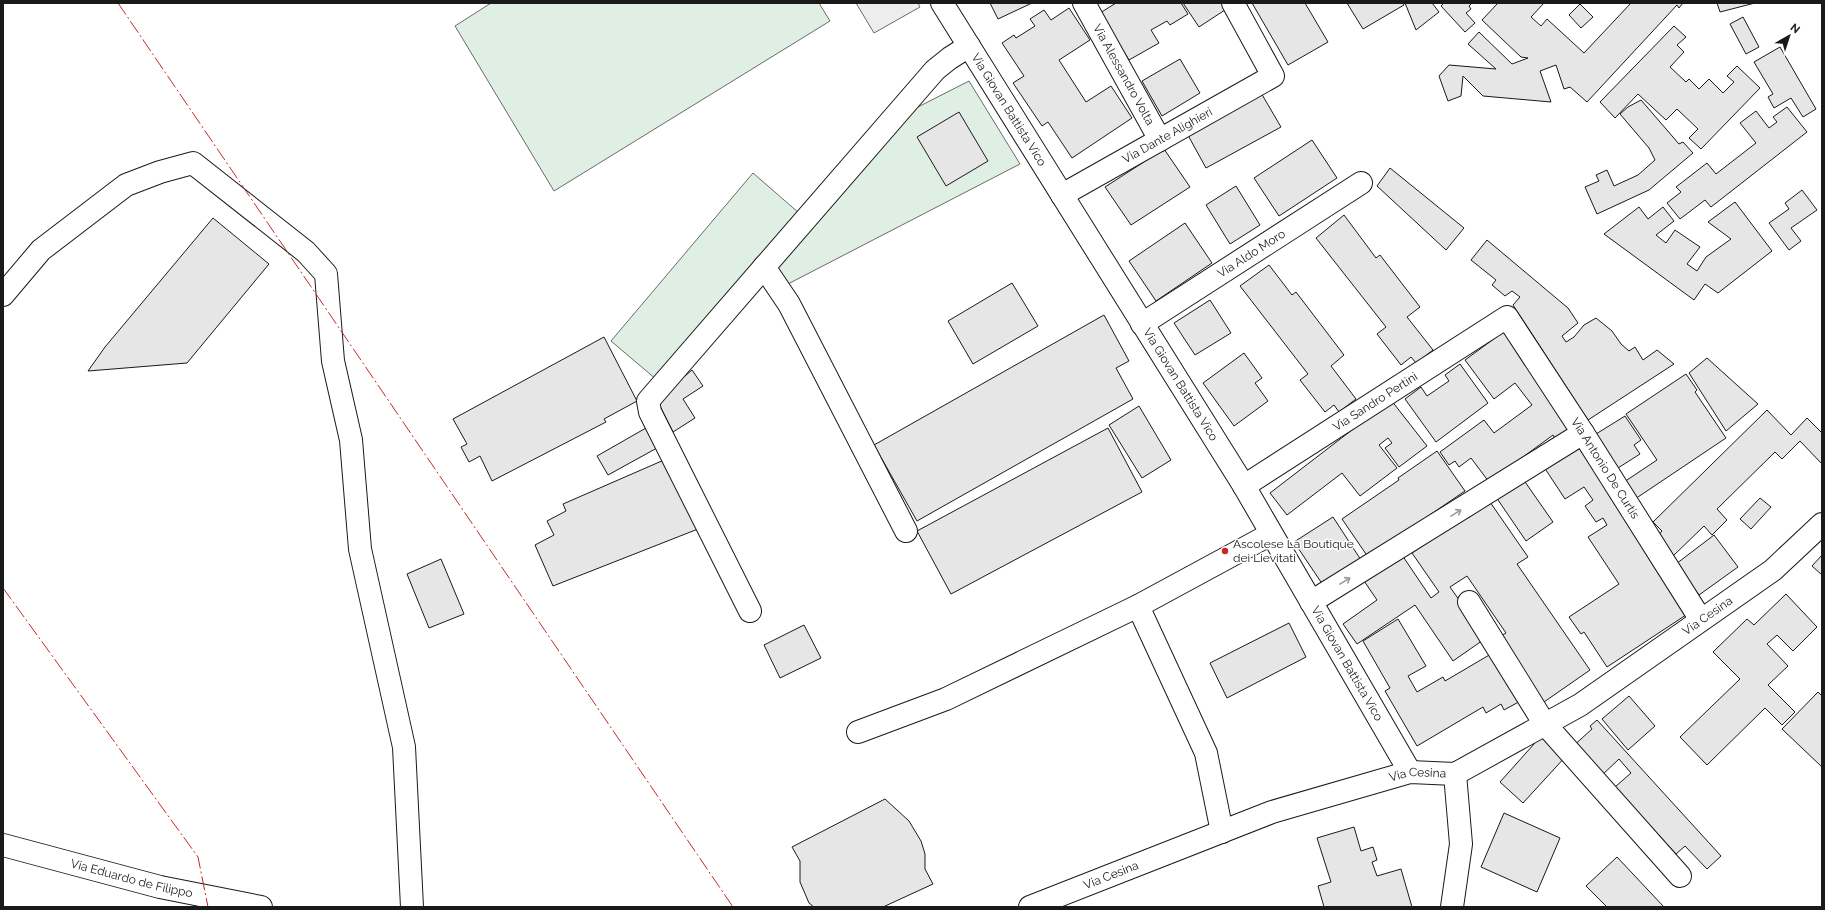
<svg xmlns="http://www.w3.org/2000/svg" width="1825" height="910" font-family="Raleway,sans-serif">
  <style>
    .green { fill: #e0efe3; stroke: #6a6a6a }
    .parking { fill: #ededed; stroke: #6a6a6a }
    .building { fill: #e6e6e6; stroke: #1a1a1a }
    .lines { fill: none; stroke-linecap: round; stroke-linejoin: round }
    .minor-casing { stroke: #1a1a1a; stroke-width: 24 }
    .minor { stroke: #fff; stroke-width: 22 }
    .power { stroke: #c62828; stroke-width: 1; stroke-dasharray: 14 3 2 3; stroke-linecap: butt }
    .oneway { stroke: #989898 }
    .poi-dot { fill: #c62828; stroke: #fff; stroke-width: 1.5 }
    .labels { text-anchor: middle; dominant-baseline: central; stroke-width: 3; stroke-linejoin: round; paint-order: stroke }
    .street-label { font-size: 12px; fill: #1a1a1a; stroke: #fff }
    .poi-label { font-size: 12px; fill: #1a1a1a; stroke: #fff; text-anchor: start }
  </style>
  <rect width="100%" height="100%" fill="#fff"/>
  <!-- green -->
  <path class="green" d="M 491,3 L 819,3 L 830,21 L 554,191 L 455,26 Z
    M 969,81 L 1020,164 L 786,285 L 775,264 L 916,108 Z
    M 753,173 L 799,213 L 657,380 L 611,341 Z"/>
  <!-- parking -->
  <path class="parking" d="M 856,3 L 918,3 L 920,7 L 874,33 Z"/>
  <!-- building -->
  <path class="building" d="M 990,3 L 1032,3 L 998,19 Z
    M 1116,3 L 1181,3 L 1188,14 L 1170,25 L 1167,21 L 1151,30 L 1159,43 L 1129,60 L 1100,13 Z
    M 1183,3 L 1229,3 L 1231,6 L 1199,27 Z
    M 1252,3 L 1305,3 L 1328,42 L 1288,65 Z
    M 1347,3 L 1403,3 L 1404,5 L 1363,29 Z
    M 1405,3 L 1432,3 L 1439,12 L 1416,30 Z
    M 1444,3 L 1472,3 L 1469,6 L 1471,9 L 1466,13 L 1475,23 L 1465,32 L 1441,6 Z
    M 1498,3 L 1544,3 L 1531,17 L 1541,26 L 1547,19 L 1584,53 L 1631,3 L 1683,3 L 1679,8 L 1677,5 L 1587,102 L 1570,87 L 1564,89 L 1556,65 L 1540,71 L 1551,102 L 1483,96 L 1463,76 L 1461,96 L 1448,101 L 1439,76 L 1449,65 L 1496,69 L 1468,44 L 1479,32 L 1512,64 L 1528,58 L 1521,57 L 1482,20 Z
    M 1717,3 L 1755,3 L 1720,12 Z
    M 1580,4 L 1593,17 L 1581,28 L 1569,15 Z
    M 1069,8 L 1090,40 L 1059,60 L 1086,102 L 1111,86 L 1132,118 L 1072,158 L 1048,122 L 1042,126 L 1013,83 L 1024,76 L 1002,43 L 1014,35 L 1016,38 L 1035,26 L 1030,19 L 1044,10 L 1051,20 Z
    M 1743,17 L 1759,47 L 1746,54 L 1730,24 Z
    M 1674,26 L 1686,37 L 1677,45 L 1684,52 L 1670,67 L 1686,82 L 1689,79 L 1699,89 L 1709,79 L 1723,93 L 1734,82 L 1727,76 L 1737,66 L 1760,88 L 1701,149 L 1689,138 L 1698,129 L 1677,109 L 1666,120 L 1638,94 L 1615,118 L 1600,102 Z
    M 1780,47 L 1816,109 L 1803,117 L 1791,98 L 1774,108 L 1768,97 L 1773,94 L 1754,62 Z
    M 1180,59 L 1200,93 L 1162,116 L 1142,81 Z
    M 1257,86 L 1281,127 L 1206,168 L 1184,128 Z
    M 1641,100 L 1679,144 L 1683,142 L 1693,153 L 1649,190 L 1597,214 L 1585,187 L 1599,181 L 1596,175 L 1607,170 L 1614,186 L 1638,175 L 1655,160 L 1649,148 L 1620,114 L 1628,107 Z
    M 1787,107 L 1807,132 L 1711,207 L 1705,200 L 1680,219 L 1667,203 L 1681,192 L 1676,187 L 1707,163 L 1716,174 L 1756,143 L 1740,123 L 1756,111 L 1769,128 L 1777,122 L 1773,117 Z
    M 959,112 L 988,161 L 946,186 L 917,137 Z
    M 1312,140 L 1337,178 L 1279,216 L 1254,178 Z
    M 1164,149 L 1190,187 L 1131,225 L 1105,187 Z
    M 1390,168 L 1464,228 L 1446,250 L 1377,186 Z
    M 1236,186 L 1260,225 L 1230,244 L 1206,205 Z
    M 1802,190 L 1817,210 L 1791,228 L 1801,241 L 1789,250 L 1769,223 L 1789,209 L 1785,203 Z
    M 1735,202 L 1772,251 L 1718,293 L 1705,284 L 1694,300 L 1604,234 L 1639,207 L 1648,219 L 1663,207 L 1674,221 L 1656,235 L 1666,243 L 1675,230 L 1700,247 L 1687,264 L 1697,271 L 1706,257 L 1731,239 L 1708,222 Z
    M 1344,215 L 1376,258 L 1380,255 L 1420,307 L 1407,317 L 1433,350 L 1416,363 L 1411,357 L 1401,365 L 1377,334 L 1386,327 L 1316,238 Z
    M 213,218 L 269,264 L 187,363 L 88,371 L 105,347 Z
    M 1185,223 L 1212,263 L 1156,301 L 1129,261 Z
    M 1487,240 L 1568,308 L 1578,323 L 1562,336 L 1566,342 L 1574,337 L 1584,325 L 1596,318 L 1612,331 L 1621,344 L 1629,351 L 1635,347 L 1643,360 L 1657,350 L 1674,364 L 1588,420 L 1513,305 L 1520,297 L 1512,291 L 1505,296 L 1492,285 L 1496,280 L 1471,260 Z
    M 1269,265 L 1292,295 L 1296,292 L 1344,355 L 1331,366 L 1356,399 L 1339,412 L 1334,405 L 1325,412 L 1300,380 L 1308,374 L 1240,286 Z
    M 1012,283 L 1038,326 L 973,364 L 948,321 Z
    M 1210,300 L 1231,333 L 1195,355 L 1174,323 Z
    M 1104,315 L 1129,361 L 1116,368 L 1133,399 L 917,521 L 874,445 Z
    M 1506,330 L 1575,424 L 1555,439 L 1553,435 L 1489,482 L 1471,458 L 1459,467 L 1455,461 L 1449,465 L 1440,452 L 1484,420 L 1494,433 L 1532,405 L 1515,383 L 1494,399 L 1465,360 Z
    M 604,337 L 637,401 L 604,419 L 606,422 L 492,481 L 480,456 L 469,462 L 461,447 L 467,444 L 453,419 Z
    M 1244,353 L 1262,378 L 1255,383 L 1268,401 L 1234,426 L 1203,383 Z
    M 1707,358 L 1758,404 L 1726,431 L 1689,373 Z
    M 1460,364 L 1488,403 L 1436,442 L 1405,399 L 1421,387 L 1427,396 L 1449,381 L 1445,375 Z
    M 692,370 L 703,386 L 683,399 L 695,418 L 673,432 L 657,400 Z
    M 1686,374 L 1697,390 L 1695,392 L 1726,438 L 1635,499 L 1624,482 L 1657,460 L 1626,414 Z
    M 1391,400 L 1427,446 L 1399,467 L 1385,448 L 1392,443 L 1388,438 L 1379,445 L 1397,468 L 1360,496 L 1342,473 L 1287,515 L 1270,493 Z
    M 1139,406 L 1171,460 L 1142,478 L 1109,425 Z
    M 1767,410 L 1791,435 L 1807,418 L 1822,433 L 1822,464 L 1800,441 L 1782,459 L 1775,452 L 1717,509 L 1727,520 L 1712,535 L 1704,526 L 1672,557 L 1655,539 L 1662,531 L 1653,522 Z
    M 1625,416 L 1641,440 L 1634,445 L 1640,454 L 1618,468 L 1596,434 Z
    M 646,428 L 657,448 L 608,475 L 597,456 Z
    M 1108,428 L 1142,492 L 951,594 L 917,531 Z
    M 1577,445 L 1689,613 L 1607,667 L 1584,632 L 1581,634 L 1569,617 L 1619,584 L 1588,537 L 1607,525 L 1603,518 L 1596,522 L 1585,506 L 1593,500 L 1584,487 L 1565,499 L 1544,467 Z
    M 1437,451 L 1465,491 L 1368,557 L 1342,519 L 1399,480 L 1398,478 Z
    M 664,460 L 698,529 L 553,586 L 535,545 L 554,535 L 547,521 L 566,511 L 563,504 Z
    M 1523,479 L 1553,522 L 1526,541 L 1496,497 Z
    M 1760,498 L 1771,507 L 1751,529 L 1740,519 Z
    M 1490,502 L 1528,557 L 1517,564 L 1590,670 L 1544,702 L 1499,637 L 1506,633 L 1467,576 L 1450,587 L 1486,638 L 1453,661 L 1415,605 L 1357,644 L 1343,624 L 1377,600 L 1362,578 L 1400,552 L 1431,598 L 1439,592 L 1412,553 L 1466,516 L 1468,518 Z
    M 1333,517 L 1361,560 L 1323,585 L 1294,542 Z
    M 1714,535 L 1738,567 L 1699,595 L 1676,564 Z
    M 1822,555 L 1822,575 L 1812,566 Z
    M 441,559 L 464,614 L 429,628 L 407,574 Z
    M 1786,594 L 1817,627 L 1793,651 L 1777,635 L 1767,644 L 1788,666 L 1768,685 L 1795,712 L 1782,725 L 1765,708 L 1707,765 L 1680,737 L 1740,679 L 1713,652 L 1747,619 L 1754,625 Z
    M 1398,619 L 1426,666 L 1408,676 L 1417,692 L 1443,677 L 1445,681 L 1496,651 L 1524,699 L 1504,710 L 1501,704 L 1486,713 L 1483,707 L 1417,746 L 1385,691 L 1390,688 L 1363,641 Z
    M 1289,623 L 1306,657 L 1227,698 L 1210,663 Z
    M 804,625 L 821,658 L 780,678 L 764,645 Z
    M 1818,692 L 1822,696 L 1822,767 L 1782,729 Z
    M 1629,696 L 1655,726 L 1628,750 L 1602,719 Z
    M 1597,720 L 1721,856 L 1707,869 L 1685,846 L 1676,854 L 1615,787 L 1631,773 L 1619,759 L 1599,778 L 1571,748 L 1592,729 L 1590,726 Z
    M 1543,734 L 1567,755 L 1523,803 L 1500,782 Z
    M 885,799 L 909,821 L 921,841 L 925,854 L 925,869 L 933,884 L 883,907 L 814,907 L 809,903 L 800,882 L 800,861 L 792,847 Z
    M 1504,813 L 1560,838 L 1537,892 L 1481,867 Z
    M 1354,827 L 1361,851 L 1373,847 L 1377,860 L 1372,862 L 1377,876 L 1401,869 L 1412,907 L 1324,907 L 1318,886 L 1331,882 L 1317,838 Z
    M 1617,857 L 1664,907 L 1607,907 L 1586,886 Z"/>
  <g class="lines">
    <defs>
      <g id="minor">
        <path id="s1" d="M 942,3 L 1244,486 L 1410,772"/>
        <path id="s2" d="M 1084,3 L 1160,140"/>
        <path id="s3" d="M 1062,195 L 1273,76 L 1233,3"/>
        <path d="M 764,267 L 789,304 L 906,531"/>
        <path d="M 3,295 L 41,250 L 126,185 L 160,172 L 193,163 L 306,252 L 326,274 L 333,361 L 351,440 L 360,549 L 404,747 L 412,907"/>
        <path id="s4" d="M 1142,324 L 1361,183"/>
        <path id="s5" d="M 1244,486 L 1507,317 L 1583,433 L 1701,620"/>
        <path d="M 1311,602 L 1583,433"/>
        <path d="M 1469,602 L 1544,723 L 1680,876"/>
        <path d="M 1138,606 L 1206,753 L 1222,832"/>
        <path d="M 750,611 L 650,412 L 648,401 L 935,70 L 950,58 L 969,46"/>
        <path d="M 858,732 L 946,699 L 1138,606 L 1271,534"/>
        <path id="s6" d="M 3,845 L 160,887 L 261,907"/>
        <path id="s7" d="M 1030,907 L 1272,812 L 1410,772 L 1455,774 L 1580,705 L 1773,570 L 1822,524"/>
        <path d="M 1452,907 L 1461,844 L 1455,774"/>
      </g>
    </defs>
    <!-- minor casing -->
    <use href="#minor" class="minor-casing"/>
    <!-- minor -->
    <use href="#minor" class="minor"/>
    <!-- power -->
    <path class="power" d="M 118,3 L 733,907
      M 3,588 L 198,857 L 208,907"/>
  </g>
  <!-- one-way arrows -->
  <defs><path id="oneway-shaft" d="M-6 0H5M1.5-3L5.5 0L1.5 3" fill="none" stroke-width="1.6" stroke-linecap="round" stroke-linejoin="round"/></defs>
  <g class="oneway">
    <use href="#oneway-shaft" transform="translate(1456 513) rotate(-31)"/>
    <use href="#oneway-shaft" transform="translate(1345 581) rotate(-31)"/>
  </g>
  <!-- markers -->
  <circle class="poi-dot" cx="1225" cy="551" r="4"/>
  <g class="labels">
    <!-- street labels -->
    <g class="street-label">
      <text stroke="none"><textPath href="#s2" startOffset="82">Via Alessandro Volta</textPath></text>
      <text stroke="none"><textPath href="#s1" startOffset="126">Via Giovan Battista Vico</textPath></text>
      <text stroke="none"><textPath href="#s3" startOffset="121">Via Dante Alighieri</textPath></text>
      <text stroke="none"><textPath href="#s4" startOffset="130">Via Aldo Moro</textPath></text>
      <text stroke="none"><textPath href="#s1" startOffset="450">Via Giovan Battista Vico</textPath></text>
      <text stroke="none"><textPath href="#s5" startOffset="156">Via Sandro Pertini</textPath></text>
      <text stroke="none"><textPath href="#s5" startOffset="493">Via Antonio De Curtis</textPath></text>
      <text stroke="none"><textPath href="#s7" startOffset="747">Via Cesina</textPath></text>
      <text stroke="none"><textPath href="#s1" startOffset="775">Via Giovan Battista Vico</textPath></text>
      <text stroke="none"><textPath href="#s7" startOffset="411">Via Cesina</textPath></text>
      <text stroke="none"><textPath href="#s7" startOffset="87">Via Cesina</textPath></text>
      <text stroke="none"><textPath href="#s6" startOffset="133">Via Eduardo de Filippo</textPath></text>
    </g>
    <!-- poi labels -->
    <g class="poi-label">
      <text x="1233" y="544">Ascolese La Boutique<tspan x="1233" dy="14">dei Lievitati</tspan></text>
    </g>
  </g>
  <!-- border -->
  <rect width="1825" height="910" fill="none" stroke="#1a1a1a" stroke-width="8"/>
  <!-- north arrow -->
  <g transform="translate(1789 36) rotate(39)" stroke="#ffffff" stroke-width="3" paint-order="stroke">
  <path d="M0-3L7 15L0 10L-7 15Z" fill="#1a1a1a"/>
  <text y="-6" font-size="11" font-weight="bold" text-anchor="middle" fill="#1a1a1a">N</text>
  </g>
</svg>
